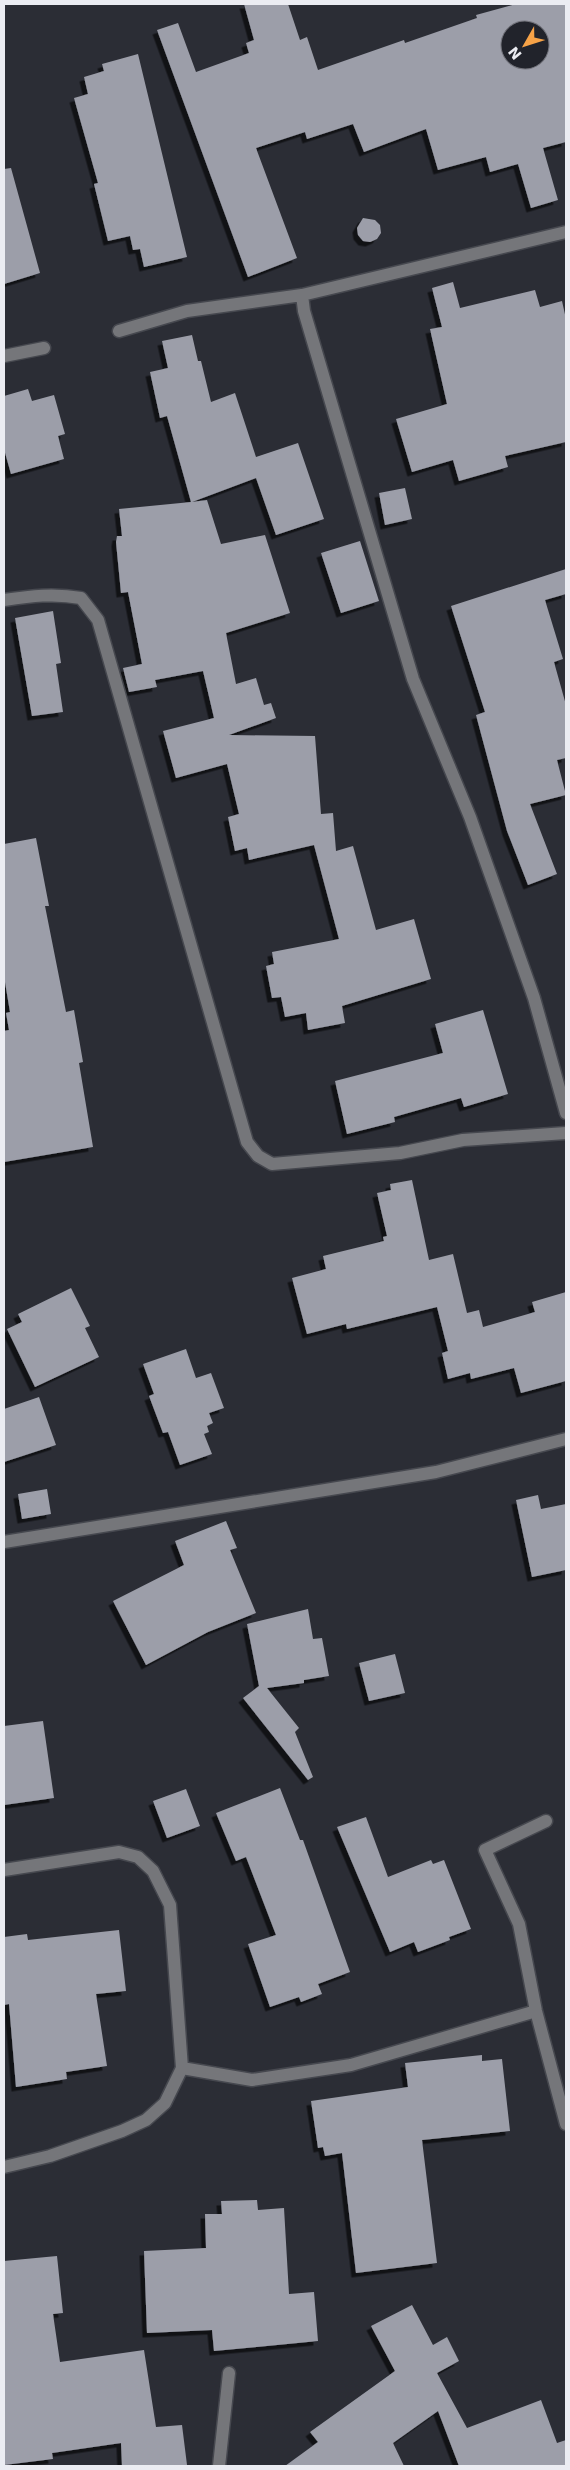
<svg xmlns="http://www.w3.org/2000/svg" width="570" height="2470" font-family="'DejaVu Sans',sans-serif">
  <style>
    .building { fill: #9c9ea9; fill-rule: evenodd; filter: url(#shadow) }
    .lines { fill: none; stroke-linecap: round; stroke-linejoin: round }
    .minor-casing { stroke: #46484f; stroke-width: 15 }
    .minor { stroke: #75767a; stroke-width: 12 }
  </style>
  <defs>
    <filter id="shadow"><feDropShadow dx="-4.5" dy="4.5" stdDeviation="0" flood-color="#0009"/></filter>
  </defs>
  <rect width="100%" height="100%" fill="#2b2d35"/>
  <!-- building -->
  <path class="building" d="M 244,4 L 288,4 L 300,40 L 307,37 L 318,70 L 404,40 L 405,43 L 477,18 L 476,15 L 516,4 L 566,4 L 566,142 L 543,148 L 558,200 L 531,208 L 518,164 L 490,172 L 486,157 L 438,170 L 426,129 L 364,152 L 353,124 L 307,139 L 305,132 L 256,148 L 297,258 L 248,277 L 157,30 L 178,23 L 196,72 L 249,53 L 246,43 L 254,40 ZM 510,30 L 540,30 L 540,60 L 510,60 Z
    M 138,54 L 187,257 L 144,267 L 140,249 L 133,250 L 130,236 L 108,241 L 94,184 L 98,183 L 74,98 L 88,94 L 84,77 L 104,71 L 102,64 Z
    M 11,168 L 40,273 L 4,284 L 4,169 Z
    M 363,218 L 375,220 L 380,225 L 381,233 L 377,239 L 370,242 L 363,241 L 358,235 L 357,228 Z
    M 453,282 L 460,308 L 535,290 L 540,307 L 562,301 L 566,319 L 566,442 L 505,456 L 508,467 L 459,481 L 453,460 L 412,472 L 396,419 L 447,404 L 430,329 L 442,327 L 432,288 Z
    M 192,335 L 198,361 L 201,361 L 211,402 L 235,393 L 256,457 L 298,443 L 324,519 L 276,535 L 256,478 L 192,502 L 207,500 L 221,544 L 265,535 L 290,613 L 226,633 L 236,684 L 256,678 L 264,705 L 271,703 L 276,718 L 229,735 L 315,736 L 321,814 L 333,813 L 336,851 L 353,846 L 376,930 L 414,919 L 431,979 L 342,1006 L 345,1023 L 308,1030 L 306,1013 L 285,1017 L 281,997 L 272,998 L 266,966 L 274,964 L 272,952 L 339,939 L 314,845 L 249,860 L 247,848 L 235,851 L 228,817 L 239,814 L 227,764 L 176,778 L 163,731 L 214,718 L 203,671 L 155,680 L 157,687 L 129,692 L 123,668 L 142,664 L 128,592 L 121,593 L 116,542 L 117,536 L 122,536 L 119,509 L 191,502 L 167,416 L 160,418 L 150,372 L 168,368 L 162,341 Z
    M 28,389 L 32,401 L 54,395 L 65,434 L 58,436 L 64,459 L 11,474 L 4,449 L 4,396 Z
    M 405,488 L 412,519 L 385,525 L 379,493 Z
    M 360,541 L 379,601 L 341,613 L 321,553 Z
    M 566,569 L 566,594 L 545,600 L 563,659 L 554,662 L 566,705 L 566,758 L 557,760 L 566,795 L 530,804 L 557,874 L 528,885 L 507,831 L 476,715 L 485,712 L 451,606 Z
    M 53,611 L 61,663 L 56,664 L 63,712 L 32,716 L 15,618 Z
    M 36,838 L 49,906 L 45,906 L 66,1012 L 74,1010 L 83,1062 L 79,1063 L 93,1147 L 4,1162 L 4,1031 L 9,1030 L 6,1013 L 10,1012 L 4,976 L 4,844 Z
    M 483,1010 L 508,1094 L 464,1107 L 461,1098 L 394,1117 L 395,1122 L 347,1134 L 335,1081 L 443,1053 L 435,1024 Z
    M 412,1180 L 429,1260 L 453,1254 L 467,1313 L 479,1310 L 483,1327 L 535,1312 L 532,1302 L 566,1292 L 566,1381 L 521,1393 L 514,1368 L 471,1379 L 470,1373 L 448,1379 L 442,1353 L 448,1351 L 437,1307 L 347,1329 L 346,1324 L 307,1334 L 292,1278 L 326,1269 L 323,1256 L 384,1241 L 383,1237 L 387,1236 L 377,1193 L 391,1190 L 390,1184 Z
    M 71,1288 L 90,1326 L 85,1328 L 99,1357 L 35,1387 L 7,1329 L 22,1322 L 18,1314 Z
    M 186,1349 L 196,1378 L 211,1373 L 224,1408 L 209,1413 L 213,1423 L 207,1426 L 209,1432 L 204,1434 L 212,1454 L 180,1465 L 168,1432 L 163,1433 L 149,1396 L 154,1394 L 143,1364 Z
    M 39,1397 L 56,1445 L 4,1462 L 4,1409 Z
    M 47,1489 L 51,1514 L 22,1519 L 18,1494 Z
    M 538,1495 L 541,1509 L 566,1504 L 566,1570 L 532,1577 L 516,1500 Z
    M 226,1521 L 237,1548 L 230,1550 L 256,1613 L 208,1632 L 146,1665 L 113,1601 L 184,1565 L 175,1541 Z
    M 308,1609 L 313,1639 L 322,1638 L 329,1676 L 304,1680 L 304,1683 L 267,1688 L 299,1728 L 295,1732 L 313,1777 L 308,1780 L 243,1698 L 259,1686 L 247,1624 Z
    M 395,1654 L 405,1693 L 369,1701 L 359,1663 Z
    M 43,1721 L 54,1798 L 4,1805 L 4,1726 Z
    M 280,1788 L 300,1840 L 303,1840 L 350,1972 L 318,1984 L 322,1994 L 301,2002 L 299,1997 L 270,2007 L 248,1944 L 276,1935 L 246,1857 L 236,1861 L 216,1813 Z
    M 186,1789 L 200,1826 L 167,1838 L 153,1801 Z
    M 366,1817 L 388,1877 L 431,1860 L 433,1864 L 444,1860 L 471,1929 L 449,1937 L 450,1940 L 418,1952 L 414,1942 L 390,1952 L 337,1827 Z
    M 119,1930 L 126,1991 L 96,1994 L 107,2066 L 66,2072 L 67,2079 L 16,2087 L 9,2004 L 4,2005 L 4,1937 L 27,1934 L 28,1940 Z
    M 482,2055 L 482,2061 L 502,2059 L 510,2131 L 422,2140 L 437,2263 L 356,2273 L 342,2153 L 325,2156 L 323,2147 L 318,2148 L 311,2101 L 408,2087 L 405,2063 Z
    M 257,2200 L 258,2210 L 284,2208 L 289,2294 L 314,2292 L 318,2341 L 214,2351 L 212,2330 L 147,2333 L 144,2251 L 206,2248 L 205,2214 L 222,2214 L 221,2201 Z
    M 57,2256 L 63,2313 L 53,2314 L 60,2362 L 144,2350 L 156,2427 L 182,2425 L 187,2465 L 122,2466 L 121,2443 L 52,2453 L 53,2459 L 4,2465 L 4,2261 Z
    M 412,2305 L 433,2345 L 447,2337 L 459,2361 L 437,2373 L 467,2428 L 541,2400 L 557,2443 L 566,2440 L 566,2466 L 459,2466 L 438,2411 L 393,2443 L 404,2466 L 285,2466 L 318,2442 L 310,2432 L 395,2371 L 371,2326 Z"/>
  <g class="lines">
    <defs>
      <path id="minor" d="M 302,295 L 304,311 L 413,679 L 470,817 L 534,998 L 566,1113
        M 119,331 L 187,311 L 302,295 L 566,232
        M 4,356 L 44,348
        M 4,600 C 31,596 54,593 81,598 L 98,620 L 247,1142 L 258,1156 L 272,1164 L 400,1153 L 463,1140 L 566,1133
        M 4,1542 L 436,1472 L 566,1439
        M 546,1821 L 485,1850 L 519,1924 L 536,2011 L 566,2124
        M 4,1870 L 119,1852 L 138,1857 L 153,1871 L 170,1905 L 182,2068 L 165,2103 L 146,2120 L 122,2131 L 50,2156 L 4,2167
        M 182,2068 L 252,2080 L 351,2065 L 536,2011
        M 219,2466 L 229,2373"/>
    </defs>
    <!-- minor casing -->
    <use href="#minor" class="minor-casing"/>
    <!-- minor -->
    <use href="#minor" class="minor"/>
  </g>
  <!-- border -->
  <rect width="570" height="2470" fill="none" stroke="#ebecf2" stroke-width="10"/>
  <!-- north arrow -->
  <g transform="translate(525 45) rotate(231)"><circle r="24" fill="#21232b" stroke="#72737b"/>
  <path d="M0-4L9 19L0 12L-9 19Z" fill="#f6a247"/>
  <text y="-8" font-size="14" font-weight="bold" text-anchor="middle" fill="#ebecf2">N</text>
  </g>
</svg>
